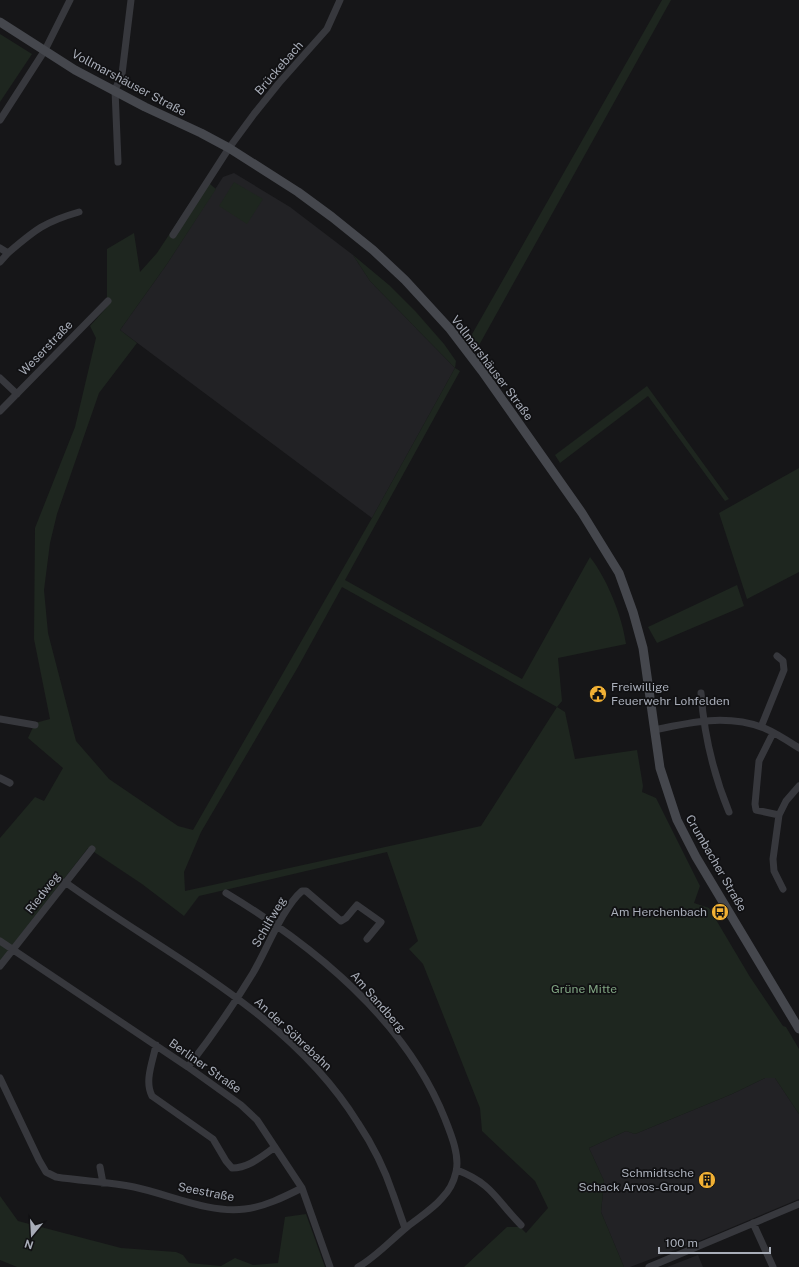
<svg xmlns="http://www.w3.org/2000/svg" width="799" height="1267" font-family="'Public Sans',sans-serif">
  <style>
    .built { fill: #222225 }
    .green { fill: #1e261f; fill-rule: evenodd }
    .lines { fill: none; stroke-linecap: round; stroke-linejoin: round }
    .street { stroke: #37383d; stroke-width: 7 }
    .secondary { stroke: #45474d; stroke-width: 9 }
    .labels { text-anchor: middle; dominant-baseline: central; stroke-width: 3.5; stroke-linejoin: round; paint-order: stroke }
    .street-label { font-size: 12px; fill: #a8adb8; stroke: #111113 }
    .poi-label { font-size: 12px; fill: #a8adb8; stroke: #111113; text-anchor: end }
    .park-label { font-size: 12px; fill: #7fa381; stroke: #111113 }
  </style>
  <rect width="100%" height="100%" fill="#161618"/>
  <!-- built -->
  <path class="built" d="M 234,173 L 290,207 L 353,255 L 370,281 L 455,368 L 372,518 L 120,330 L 167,264 L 223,177 Z
    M 765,1078 L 775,1078 L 799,1114 L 799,1199 L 704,1239 L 630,1267 L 624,1267 L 601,1212 L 604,1181 L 589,1148 L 626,1131 L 635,1134 L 732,1094 Z
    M 698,1255 L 703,1267 L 667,1267 Z"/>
  <!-- green -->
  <path class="green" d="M 662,0 L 671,0 L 478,347 L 471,336 Z
    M 0,34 L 32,54 L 0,102 Z
    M 205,180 L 216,189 L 167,264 L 120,330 L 137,343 L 99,393 L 57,514 L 50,543 L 44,590 L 48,633 L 76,741 L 109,779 L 178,826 L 193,830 L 372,518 L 455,368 L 370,281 L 353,255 L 389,285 L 416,312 L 444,344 L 456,361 L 455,368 L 460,371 L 345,580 L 522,679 L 590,557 C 607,579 622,615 626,644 L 558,658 L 562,701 L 557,707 L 565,712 L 575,759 L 637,750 L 643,786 L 642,792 L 656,798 L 700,886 L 694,903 L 709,908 L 750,977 L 783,1026 L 786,1027 L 799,1049 L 799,1114 L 775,1078 L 765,1078 L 732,1094 L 635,1134 L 626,1131 L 589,1148 L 604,1181 L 601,1212 L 624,1267 L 464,1267 L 507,1227 L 520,1227 L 526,1233 L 548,1208 L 535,1181 L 482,1131 L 480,1108 L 423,964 L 409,949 L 418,941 L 387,852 L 199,896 L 184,916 L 142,884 L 88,848 L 0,961 L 0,838 L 35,797 L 44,801 L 63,768 L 28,738 L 35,723 L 50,719 L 34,639 L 35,528 L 75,427 L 96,338 L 90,326 L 107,307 L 107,249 L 134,233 L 140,272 L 157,253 ZM 342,587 L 557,707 L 481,826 L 185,891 L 184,872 L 201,832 L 298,667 Z
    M 234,182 L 263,199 L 247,224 L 219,206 Z
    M 647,386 L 729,499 L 725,501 L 648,396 L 560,463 L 555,455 Z
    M 799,468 L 799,572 L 747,599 L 719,513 Z
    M 737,585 L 744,606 L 657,643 L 648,627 Z
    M 0,1196 L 18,1221 L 121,1248 L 176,1252 L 183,1255 L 189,1263 L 221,1266 L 235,1258 L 253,1265 L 278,1263 L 285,1217 L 306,1214 L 325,1267 L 17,1267 L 0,1260 Z"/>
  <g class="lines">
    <!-- street -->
    <path class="street" d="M 0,120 L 45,50 L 70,0
      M 118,162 L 115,90 L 122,74 L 131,0
      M 173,235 L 229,148 L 254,114 L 279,83 L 327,29 L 340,0
      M 0,248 L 8,253 C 35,230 44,222 79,212
      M 0,262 L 8,253
      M 0,378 L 17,394
      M 0,411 L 108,301
      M 701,693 C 704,735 713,773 729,812
      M 0,719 L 35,725
      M 761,727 L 784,670 L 783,661 L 777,656
      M 654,730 C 691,722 727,714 764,728 C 776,733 788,741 799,748
      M 773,733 L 759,761 L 755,804 L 756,810 L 779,815
      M 0,778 L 10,783
      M 65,882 C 167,956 290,1013 358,1123 C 372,1144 385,1170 393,1194 C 397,1205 401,1217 405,1228
      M 783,889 L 774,871 L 773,859 L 779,815 L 786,801 L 799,786
      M 226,893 C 314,946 406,1021 445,1119 C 451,1134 460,1156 456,1172 C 454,1181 449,1191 442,1198 C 433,1209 418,1218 407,1227 C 391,1240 376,1257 358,1267
      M 0,941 L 188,1067 L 241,1105 L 257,1120 L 302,1188 L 330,1267
      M 0,966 L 92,849
      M 156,1045 C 153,1061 144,1081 152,1096 L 213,1139 L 226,1161 L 232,1168 C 249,1168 262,1156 275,1147
      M 188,1067 C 212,1036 233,1006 253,973 C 266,951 283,907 302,891 L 306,891 L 341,921 L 346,918 L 357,905 L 381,922 L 367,939
      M 0,1078 L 39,1160 L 46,1172 L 56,1177 C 82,1181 109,1182 134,1187 C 168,1194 210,1214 245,1209 C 264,1207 284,1197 302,1188
      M 100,1167 L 103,1183
      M 457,1170 C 493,1184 496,1200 521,1225
      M 753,1223 L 773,1267
      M 649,1267 L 799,1204"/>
    <!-- secondary -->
    <path class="secondary" d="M 0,22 L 75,70 L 145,107 L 201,133 L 229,148 L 298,192 L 332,217 L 373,250 L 405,280 L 450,329 L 482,371 L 582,513 L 619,573 L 633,612 L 643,648 L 660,768 L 677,820 L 696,857 L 799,1029"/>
  </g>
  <!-- icons -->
  <defs>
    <symbol id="civic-disc" viewBox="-11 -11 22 22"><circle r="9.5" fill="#f2b134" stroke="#111113"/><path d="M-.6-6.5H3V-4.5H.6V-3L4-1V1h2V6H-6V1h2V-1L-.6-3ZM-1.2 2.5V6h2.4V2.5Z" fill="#111"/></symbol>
    <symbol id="bus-disc" viewBox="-11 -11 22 22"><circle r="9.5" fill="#f2b134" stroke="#111113"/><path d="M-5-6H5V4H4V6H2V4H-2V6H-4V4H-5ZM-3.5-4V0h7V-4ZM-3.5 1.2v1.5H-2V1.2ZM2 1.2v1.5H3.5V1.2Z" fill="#111"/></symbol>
    <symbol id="building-disc" viewBox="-11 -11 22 22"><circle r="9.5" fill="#f2b134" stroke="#111113"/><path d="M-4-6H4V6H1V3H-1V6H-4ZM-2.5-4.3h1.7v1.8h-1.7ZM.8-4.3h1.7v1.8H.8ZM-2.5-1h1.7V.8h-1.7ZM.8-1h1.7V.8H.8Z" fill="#111"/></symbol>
  </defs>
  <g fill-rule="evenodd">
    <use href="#civic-disc" x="588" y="684" width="20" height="20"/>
    <use href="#bus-disc" x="710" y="902" width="20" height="20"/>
    <use href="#building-disc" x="697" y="1170" width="20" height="20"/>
  </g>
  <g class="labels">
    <!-- street labels -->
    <g class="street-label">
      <text transform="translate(279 68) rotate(-49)">Brückebach</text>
      <text transform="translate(129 83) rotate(28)">Vollmarshäuser Straße</text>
      <text transform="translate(46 348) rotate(-46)">Weserstraße</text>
      <text transform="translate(492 368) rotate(53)">Vollmarshäuser Straße</text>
      <text transform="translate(716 863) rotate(60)">Crumbacher Straße</text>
      <text transform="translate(43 893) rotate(-52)">Riedweg</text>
      <text transform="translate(269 922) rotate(-60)">Schilfweg</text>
      <text transform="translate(378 1002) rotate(49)">Am Sandberg</text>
      <text transform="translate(293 1034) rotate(43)">An der Söhrebahn</text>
      <text transform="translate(205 1066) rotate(35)">Berliner Straße</text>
      <text transform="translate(206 1192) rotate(11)">Seestraße</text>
    </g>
    <!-- poi labels -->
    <g class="poi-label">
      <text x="611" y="687" text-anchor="start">Freiwillige<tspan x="611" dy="14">Feuerwehr Lohfelden</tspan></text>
      <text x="707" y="912">Am Herchenbach</text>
      <text x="694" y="1173">Schmidtsche<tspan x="694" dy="14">Schack Arvos-Group</tspan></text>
    </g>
    <!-- park labels -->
    <g class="park-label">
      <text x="584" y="989">Grüne Mitte</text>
    </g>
  </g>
  <!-- north arrow -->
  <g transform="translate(32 1235) rotate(198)" stroke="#111113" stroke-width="3" paint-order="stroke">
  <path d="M0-3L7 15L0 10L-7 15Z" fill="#a8adb8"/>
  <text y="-6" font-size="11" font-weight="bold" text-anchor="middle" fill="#a8adb8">N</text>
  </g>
  <!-- scale -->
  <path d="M659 1247v6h111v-6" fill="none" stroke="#a8adb8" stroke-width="2"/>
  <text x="665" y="1247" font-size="12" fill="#a8adb8" stroke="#111113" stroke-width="3" paint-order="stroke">100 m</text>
</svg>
